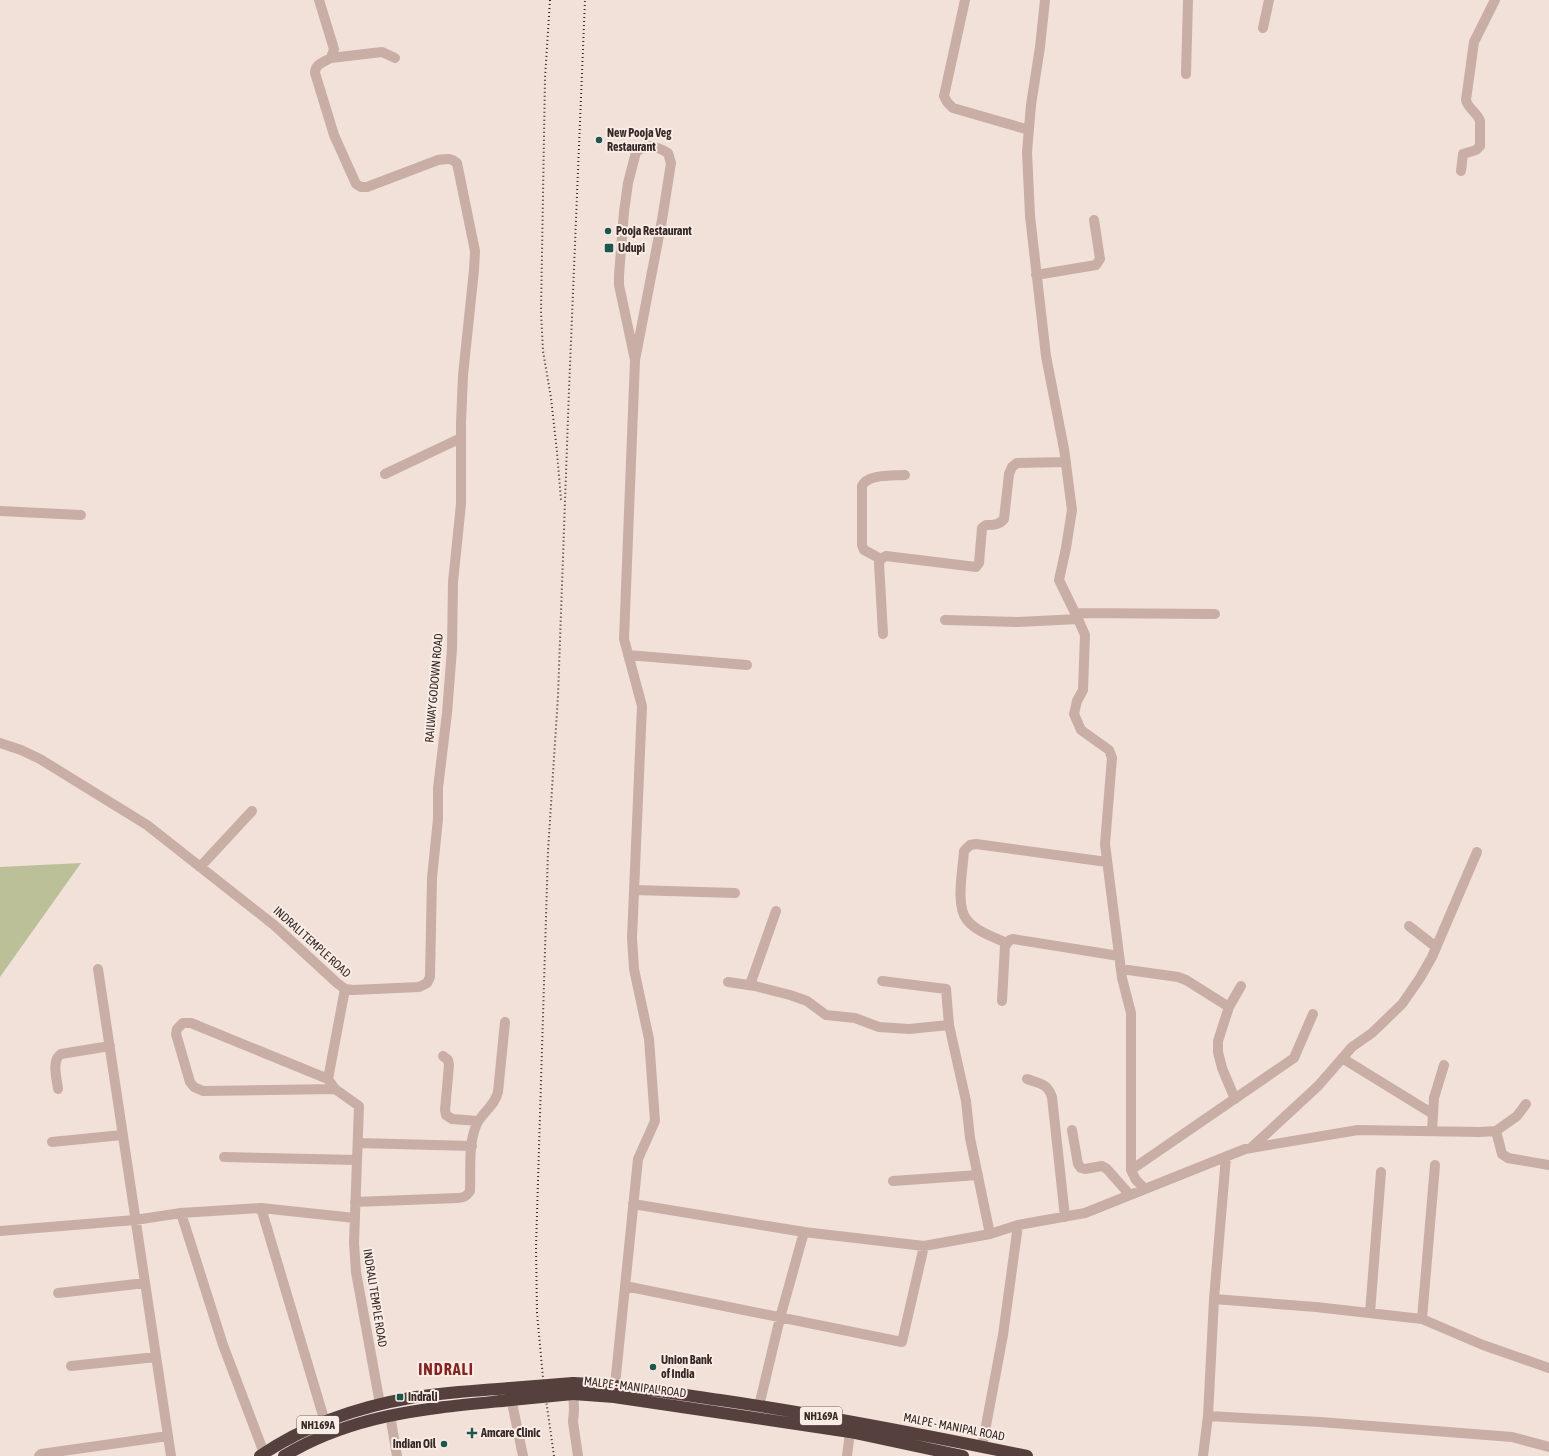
<svg xmlns="http://www.w3.org/2000/svg" width="1549" height="1456" font-family="'Asap Condensed',sans-serif">
  <style>
    .green { fill: #bbc099 }
    .lines { fill: none; stroke-linecap: round; stroke-linejoin: round }
    .minor { stroke: #c9aea5; stroke-width: 10 }
    .highway { stroke: #56403d; stroke-width: 12 }
    .rail { stroke: #352826; stroke-width: 2; stroke-dasharray: 1 3; stroke-linecap: butt }
    .highway-bridge { stroke: #56403d; stroke-width: 12 }
    .poi-dot { fill: #1c564e; stroke: #f9ece5; stroke-width: 1.5 }
    .labels { text-anchor: middle; dominant-baseline: central; stroke-width: 4; stroke-linejoin: round; paint-order: stroke }
    .shield { fill: #f9ece5; stroke: #70635f; stroke-width: 1 }
    .shield-label { font-size: 11px; font-weight: bold; fill: #352826 }
    .poi-label { font-size: 12px; font-weight: bold; fill: #352826; stroke: #f9ece5; text-anchor: start }
    .street-label { font-size: 12px; fill: #352826; stroke: #f9ece5 }
    .district-label { font-size: 16px; font-weight: bold; letter-spacing: 1px; fill: #842320; stroke: #f9ece5 }
  </style>
  <rect width="100%" height="100%" fill="#f1e1d9"/>
  <!-- green -->
  <path class="green" d="M 81,863 L 0,977 L 0,867 Z"/>
  <g class="lines">
    <!-- minor -->
    <path class="minor" d="M 965,0 L 944,96 L 947,102 L 953,108 L 1029,130
      M 1045,0 L 1040,47 L 1031,105 L 1027,152 L 1030,216 L 1046,356 L 1064,449 L 1072,510 L 1066,548 L 1059,580 L 1078,619 L 1085,635 L 1083,690 L 1077,701 L 1074,714 L 1081,730 L 1109,750 L 1112,758 L 1105,844 L 1122,978 L 1131,1013 L 1131,1170 L 1136,1180 L 1145,1189
      M 1263,28 L 1269,0
      M 331,58 L 382,52 L 395,58
      M 1186,74 L 1188,0
      M 1461,171 L 1463,154 L 1476,150 L 1480,146 L 1480,121 C 1477,112 1468,109 1466,100 L 1474,42 L 1495,0
      M 1036,275 L 1096,265 L 1100,259 L 1094,220
      M 385,474 L 461,438
      M 0,511 L 81,515
      M 881,559 L 864,550 L 862,545 L 862,486 C 867,474 893,476 905,475
      M 1075,613 L 1215,614
      M 945,620 L 1018,622 L 1078,619
      M 883,634 L 879,563 L 881,559 L 886,556 L 976,567 L 979,563 L 982,528 L 986,525 C 994,525 999,525 1004,519 L 1009,474 L 1012,467 L 1017,463 L 1066,462
      M 628,655 L 747,665
      M 0,743 L 21,750 L 40,759 L 147,825 L 274,925 L 337,983 L 345,989 L 353,990 L 419,987 L 427,983 L 430,977 L 432,878 L 438,819 L 438,788 L 447,713 L 452,649 L 453,582 L 461,504 L 461,423 L 463,375 L 474,270 L 475,251 L 457,163 C 450,157 446,159 438,160 L 367,187 L 361,187 L 356,184 L 334,135 L 315,73 C 315,64 324,62 331,58 L 334,49 L 319,0
      M 200,867 L 252,811
      M 634,890 L 735,893
      M 1409,926 L 1436,947
      M 1007,943 C 993,937 977,932 967,920 C 955,906 963,869 964,851 L 970,845 L 976,844 L 1107,862
      M 98,969 L 171,1456
      M 1121,969 L 1178,977 L 1186,980 L 1229,1007
      M 882,981 L 946,989 L 949,1025 L 966,1101 L 970,1138 L 990,1234
      M 728,982 L 755,986 L 790,995 L 807,1001 L 826,1015 L 855,1018 L 879,1027 L 909,1029 L 949,1025
      M 750,985 L 776,911
      M 345,989 L 328,1079 L 335,1089 L 359,1106 L 354,1243 L 356,1272 L 380,1404
      M 1002,1001 L 1005,946 L 1010,940 L 1013,939 L 1119,956
      M 443,1056 L 448,1060 L 449,1065 L 445,1110 L 446,1115 L 452,1119 L 478,1121
      M 1342,1058 L 1433,1114
      M 328,1079 L 191,1023 L 183,1023 L 177,1029 L 176,1034 L 190,1082 L 194,1087 L 203,1091 L 335,1089
      M 1027,1079 C 1040,1084 1047,1083 1052,1097 L 1065,1217
      M 58,1089 C 57,1079 51,1060 61,1054 L 110,1046
      M 1235,1099 L 1222,1068 L 1218,1052 L 1218,1041 L 1229,1007 L 1241,986
      M 1072,1130 L 1078,1164 L 1081,1168 L 1085,1169 L 1102,1166 L 1107,1169 L 1130,1195
      M 1432,1131 L 1434,1098 L 1444,1065
      M 1496,1131 L 1502,1154 L 1508,1158 L 1549,1165
      M 52,1142 L 122,1135
      M 358,1143 L 472,1146
      M 1251,1148 L 1318,1086 L 1352,1047 L 1372,1033 L 1402,1004 L 1420,978 L 1432,957 L 1477,852
      M 224,1157 L 357,1160
      M 1131,1170 L 1294,1058 L 1313,1014
      M 893,1181 L 978,1175
      M 355,1202 L 458,1198 C 464,1198 467,1196 470,1191 C 471,1170 468,1145 476,1126 C 481,1113 495,1106 498,1092 L 505,1022
      M 633,1204 L 804,1232 L 924,1246 L 990,1234 L 1018,1225 L 1085,1213 L 1245,1149 L 1358,1130 L 1480,1132 L 1496,1131 L 1517,1116 L 1526,1104
      M 261,1208 L 325,1422
      M 181,1213 L 223,1345 L 264,1453
      M 0,1231 L 135,1220 L 181,1213 L 261,1208 L 355,1218
      M 625,1286 L 902,1342 L 924,1246
      M 58,1293 L 145,1283
      M 1214,1299 L 1316,1307 L 1422,1319 L 1483,1345 L 1549,1368
      M 1370,1313 L 1381,1172
      M 1422,1319 L 1435,1165
      M 71,1366 L 156,1357
      M 615,1385 L 638,1159 L 655,1121 L 649,1039 L 634,969 L 632,938 L 642,706 L 624,639 L 635,360 L 662,220 L 671,163 L 668,153 C 654,145 649,143 636,152 L 628,183 L 624,212 L 619,275 L 619,285 L 635,360
      M 573,1387 L 574,1410 L 573,1422 L 578,1456
      M 510,1393 L 523,1456
      M 759,1406 L 780,1318 L 804,1232
      M 390,1415 L 397,1456
      M 1208,1416 L 1320,1422 L 1512,1437 L 1549,1447
      M 982,1447 L 1003,1335 L 1018,1225
      M 39,1456 L 41,1454 L 168,1436
      M 847,1456 L 850,1432
      M 1203,1456 L 1208,1416 L 1214,1299 L 1226,1157"/>
    <!-- highway -->
    <path class="highway" d="M 573,1383 C 623,1385 671,1393 720,1400 C 823,1415 925,1435 1027,1456
      M 573,1394 L 614,1397 L 850,1432 L 963,1456
      M 260,1456 C 304,1426 358,1407 410,1398 C 443,1392 477,1391 510,1388
      M 284,1456 C 355,1413 432,1408 511,1400"/>
    <!-- rail -->
    <path class="rail" d="M 550,0 L 545,78 L 541,312 L 543,351 L 551,398 L 557,452 L 561,500
      M 554,1456 L 543,1378 L 537,1313 L 536,1247 L 548,851 L 558,696 L 569,390 L 585,0"/>
    <!-- highway-bridge -->
    <path class="highway-bridge" d="M 510,1388 L 573,1383
      M 511,1400 L 573,1394"/>
  </g>
  <!-- markers -->
  <g class="poi-dot">
    <circle cx="599" cy="140" r="4"/>
    <circle cx="608" cy="231" r="4"/>
    <rect x="604" y="243" width="10" height="10" rx="2"/>
    <circle cx="653" cy="1367" r="4"/>
    <rect x="396" y="1393" width="8" height="8" rx="2"/>
    <path d="M470 1427h4v4h4v4h-4v4h-4v-4h-4v-4h4z"/>
    <circle cx="444" cy="1444" r="4"/>
  </g>
  <g class="labels">
    <!-- shield labels -->
    <g class="shield">
      <rect x="800" y="1407" width="42" height="18" rx="3"/>
      <rect x="297" y="1416" width="42" height="18" rx="3"/>
    </g>
    <g class="shield-label">
      <text x="821" y="1416">NH169A</text>
      <text x="318" y="1425">NH169A</text>
    </g>
    <!-- poi labels -->
    <g class="poi-label">
      <text x="607" y="133">New Pooja Veg<tspan x="607" dy="14">Restaurant</tspan></text>
      <text x="616" y="231">Pooja Restaurant</text>
      <text x="618" y="248">Udupi</text>
      <text x="661" y="1360">Union Bank<tspan x="661" dy="14">of India</tspan></text>
      <text x="408" y="1397">Indrali</text>
      <text x="481" y="1433">Amcare Clinic</text>
      <text x="436" y="1444" text-anchor="end">Indian Oil</text>
    </g>
    <!-- street labels -->
    <g class="street-label">
      <text transform="translate(434 688) rotate(-85)">RAILWAY GODOWN ROAD</text>
      <text transform="translate(312 942) rotate(42)">INDRALI TEMPLE ROAD</text>
      <text transform="translate(375 1298) rotate(81)">INDRALI TEMPLE ROAD</text>
      <text transform="translate(635 1387) rotate(7)">MALPE - MANIPAL ROAD</text>
      <text transform="translate(954 1427) rotate(11)">MALPE - MANIPAL ROAD</text>
    </g>
    <!-- district labels -->
    <g class="district-label">
      <text x="446" y="1369">INDRALI</text>
    </g>
  </g>
</svg>
